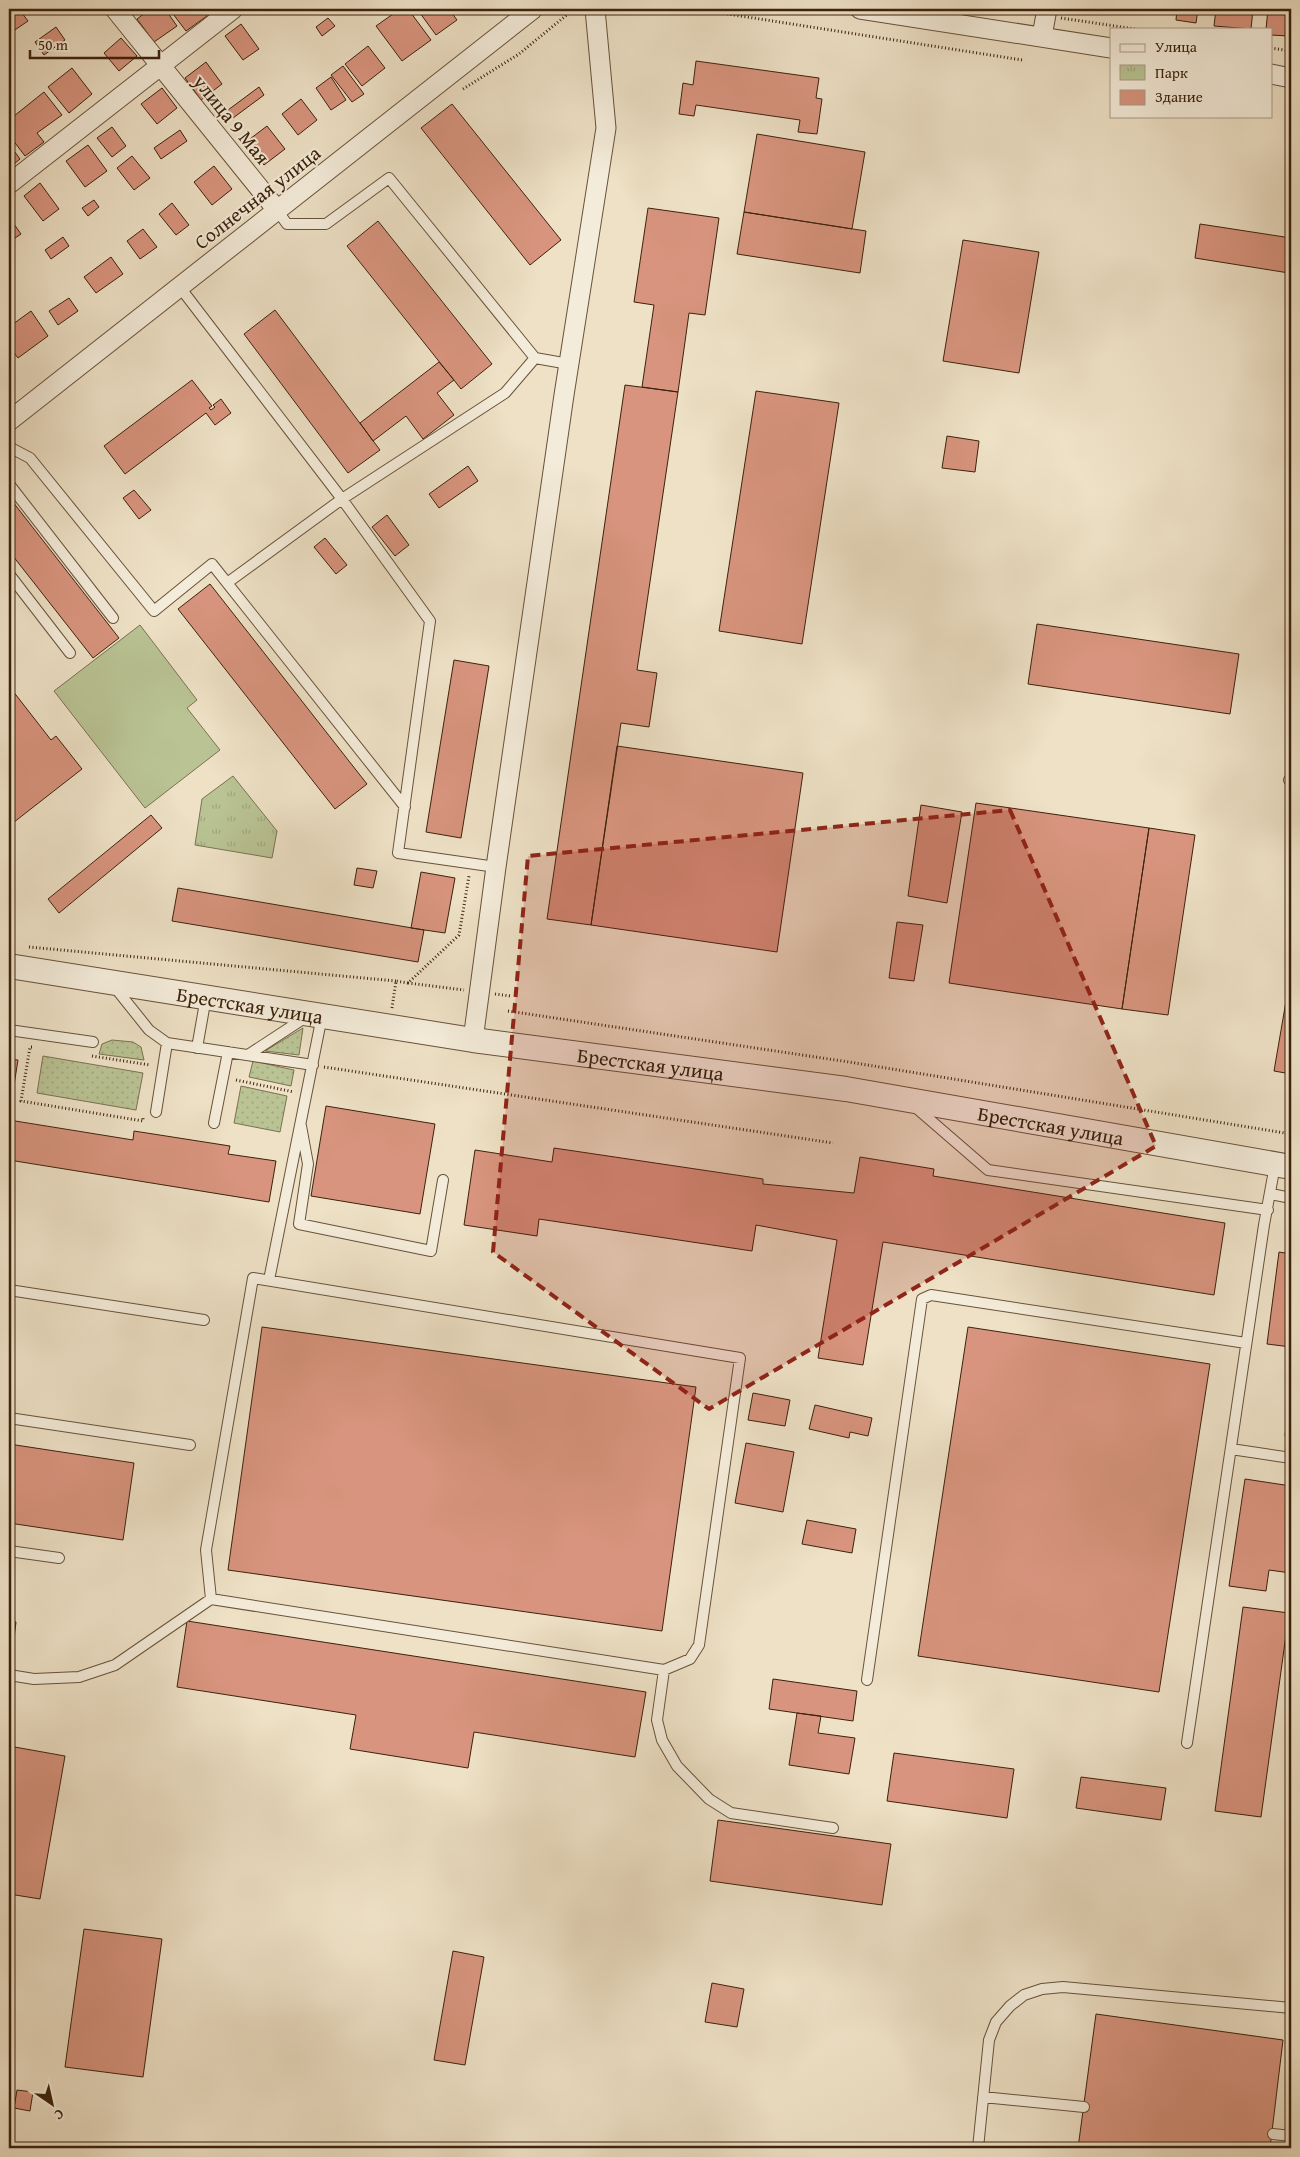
<svg xmlns="http://www.w3.org/2000/svg" width="1300" height="2157" font-family="'Gentium Book Plus',serif">
  <style>
    .grass { fill: url(#grass-dots); stroke: #7a7250 }
    .park { fill: url(#park-tufts); stroke: #7a7250 }
    .pitch { fill: #b9c394; stroke: #7a7250 }
    .building { fill: #d8947e; stroke: #3c220c }
    .lines { fill: none; stroke-linecap: round; stroke-linejoin: round }
    .service-casing { stroke: #68523a; stroke-width: 12 }
    .minor-casing { stroke: #68523a; stroke-width: 21 }
    .tertiary-casing { stroke: #68523a; stroke-width: 26 }
    .path { stroke: #3c220c; stroke-width: 3; stroke-dasharray: 1 2.5; stroke-linecap: butt }
    .service { stroke: #f4ecda; stroke-width: 10 }
    .minor { stroke: #f4ecda; stroke-width: 19 }
    .tertiary { stroke: #f4ecda; stroke-width: 24 }
    .marked { fill: #8f2418; fill-opacity: 0.2; stroke: #8f2418; stroke-width: 4; stroke-dasharray: 10 6; stroke-linejoin: round }
    .labels { text-anchor: middle; dominant-baseline: central; stroke-width: 4; stroke-linejoin: round; paint-order: stroke }
    .street-label { font-size: 20px; fill: #3c220c; stroke: #f4ecda }
  </style>
  <defs>
    <pattern id="grass-dots" width="8" height="8" patternUnits="userSpaceOnUse" patternTransform="scale(1.25)"><rect width="8" height="8" fill="#b9c394"/><path d="M2 2h.1M6 6h.1" fill="none" stroke="#a0a77e" stroke-width="1.8" stroke-linecap="round"/></pattern>
    <pattern id="park-tufts" width="24" height="20" patternUnits="userSpaceOnUse" patternTransform="scale(1.25)"><rect width="24" height="20" fill="#b9c394"/><path d="M3 7l-1-3M5 7V3M7 7l1-3M15 17l-1-3M17 17v-4M19 17l1-3" fill="none" stroke="#a0a77e"/></pattern>
  </defs>
  <rect width="100%" height="100%" fill="#eee1c6"/>
  <filter id="stains"><feTurbulence type="fractalNoise" baseFrequency=".004" numOctaves="4"/><feColorMatrix values="0 0 0 0 .2 0 0 0 0 .09 0 0 0 0 .02 0 0 0 .5 -.17"/></filter>
  <radialGradient id="worn" r=".72"><stop offset=".6" stop-color="#630" stop-opacity="0"/><stop offset="1" stop-color="#630" stop-opacity=".3"/></radialGradient>
  <!-- grass -->
  <path class="grass" d="M 303,1028 L 299,1055 L 265,1051 Z
    M 112,1040 L 133,1042 L 141,1047 L 144,1060 L 99,1054 L 102,1044 Z
    M 43,1056 L 143,1073 L 136,1110 L 37,1093 Z
    M 253,1061 L 294,1070 L 291,1086 L 249,1077 Z
    M 241,1086 L 287,1096 L 280,1132 L 234,1123 Z"/>
  <!-- park -->
  <path class="park" d="M 233,776 L 277,831 L 272,858 L 195,845 L 202,799 Z"/>
  <!-- pitch -->
  <path class="pitch" d="M 140,625 L 197,700 L 187,708 L 220,750 L 145,808 L 54,691 Z"/>
  <!-- building -->
  <path class="building" d="M 9,9 L 19,9 L 28,21 L 9,34 Z
    M 150,9 L 165,9 L 177,26 L 154,42 L 137,19 Z
    M 172,9 L 202,9 L 207,16 L 186,31 L 170,10 Z
    M 400,9 L 408,9 L 431,40 L 402,61 L 376,26 Z
    M 417,9 L 449,9 L 457,20 L 436,35 Z
    M 1112,9 L 1134,9 L 1133,12 Z
    M 1177,9 L 1198,9 L 1196,23 L 1176,20 Z
    M 1216,9 L 1253,9 L 1251,29 L 1214,26 Z
    M 1268,9 L 1291,9 L 1288,36 L 1271,35 L 1271,29 L 1266,29 Z
    M 328,18 L 335,26 L 322,36 L 316,27 Z
    M 241,24 L 259,49 L 243,60 L 225,36 Z
    M 56,27 L 65,40 L 44,55 L 35,42 Z
    M 121,38 L 137,56 L 119,71 L 104,53 Z
    M 368,46 L 385,68 L 362,86 L 345,64 Z
    M 696,61 L 819,78 L 816,98 L 822,99 L 817,134 L 798,132 L 800,120 L 696,105 L 694,116 L 679,114 L 683,83 L 693,85 Z
    M 206,62 L 222,84 L 201,100 L 185,78 Z
    M 343,66 L 364,94 L 352,102 L 331,75 Z
    M 72,68 L 92,94 L 69,113 L 48,87 Z
    M 331,77 L 346,100 L 331,110 L 316,88 Z
    M 259,87 L 264,95 L 233,118 L 228,110 Z
    M 162,88 L 177,108 L 157,124 L 141,104 Z
    M 44,92 L 62,115 L 37,133 L 44,142 L 25,156 L 9,135 L 9,120 Z
    M 301,99 L 317,120 L 298,135 L 282,114 Z
    M 452,104 L 561,240 L 530,265 L 421,128 Z
    M 267,126 L 285,149 L 264,165 L 246,142 Z
    M 112,127 L 126,146 L 112,157 L 97,138 Z
    M 180,130 L 187,141 L 161,159 L 154,148 Z
    M 757,134 L 865,152 L 852,229 L 744,212 Z
    M 9,144 L 20,159 L 9,168 Z
    M 88,145 L 107,171 L 85,187 L 66,161 Z
    M 132,156 L 150,178 L 134,190 L 117,168 Z
    M 214,166 L 232,189 L 212,205 L 194,182 Z
    M 40,183 L 59,209 L 43,221 L 24,196 Z
    M 94,200 L 99,207 L 88,216 L 82,208 Z
    M 172,203 L 189,225 L 176,235 L 159,214 Z
    M 648,208 L 719,218 L 705,315 L 689,313 L 678,392 L 642,387 L 654,305 L 634,302 Z
    M 744,212 L 866,231 L 860,273 L 737,254 Z
    M 9,217 L 21,234 L 9,242 Z
    M 378,221 L 492,364 L 461,389 L 347,246 Z
    M 1200,224 L 1291,238 L 1289,273 L 1195,258 Z
    M 143,229 L 157,247 L 140,259 L 127,241 Z
    M 63,237 L 69,246 L 51,259 L 45,250 Z
    M 963,240 L 1039,252 L 1019,373 L 943,361 Z
    M 111,257 L 123,274 L 96,293 L 84,277 Z
    M 69,298 L 78,311 L 58,325 L 49,311 Z
    M 275,310 L 380,450 L 348,473 L 244,334 Z
    M 31,311 L 48,336 L 18,358 L 9,346 L 9,327 Z
    M 439,362 L 454,380 L 437,393 L 454,415 L 423,439 L 406,416 L 373,441 L 360,423 Z
    M 192,380 L 212,406 L 209,408 L 211,410 L 215,407 L 213,405 L 221,399 L 231,413 L 215,425 L 206,413 L 125,474 L 104,446 Z
    M 625,385 L 678,392 L 637,670 L 657,673 L 649,727 L 621,723 L 591,925 L 547,919 Z
    M 756,391 L 839,403 L 802,644 L 719,631 Z
    M 947,436 L 979,441 L 975,472 L 942,468 Z
    M 468,466 L 478,481 L 439,508 L 429,494 Z
    M 134,490 L 151,510 L 139,519 L 123,498 Z
    M 9,497 L 119,638 L 93,658 L 9,551 Z
    M 387,515 L 409,545 L 395,556 L 372,527 Z
    M 325,538 L 347,565 L 336,574 L 314,547 Z
    M 210,584 L 367,784 L 335,809 L 178,609 Z
    M 1037,624 L 1239,654 L 1230,714 L 1028,684 Z
    M 454,660 L 489,666 L 461,838 L 426,832 Z
    M 9,686 L 51,740 L 56,736 L 82,769 L 9,826 Z
    M 617,746 L 803,773 L 777,952 L 591,925 Z
    M 976,803 L 1149,828 L 1122,1009 L 949,983 Z
    M 921,805 L 962,812 L 947,903 L 908,896 Z
    M 151,815 L 162,828 L 59,913 L 48,899 Z
    M 1149,828 L 1195,835 L 1168,1015 L 1122,1009 Z
    M 357,868 L 377,871 L 373,888 L 354,885 Z
    M 421,872 L 455,878 L 445,933 L 411,928 Z
    M 178,888 L 424,930 L 418,962 L 172,921 Z
    M 897,922 L 923,925 L 914,981 L 889,978 Z
    M 1290,978 L 1291,978 L 1291,1074 L 1274,1071 Z
    M 9,1059 L 18,1060 L 9,1117 Z
    M 326,1106 L 435,1124 L 420,1214 L 311,1196 Z
    M 9,1120 L 133,1140 L 134,1131 L 230,1146 L 228,1154 L 276,1161 L 269,1202 L 9,1160 Z
    M 554,1148 L 763,1179 L 763,1184 L 854,1193 L 860,1157 L 934,1169 L 933,1176 L 1225,1223 L 1214,1295 L 883,1242 L 863,1365 L 818,1358 L 837,1240 L 756,1225 L 752,1251 L 539,1219 L 537,1236 L 464,1225 L 475,1150 L 552,1162 Z
    M 1279,1252 L 1291,1254 L 1291,1347 L 1267,1344 Z
    M 262,1327 L 696,1387 L 662,1631 L 228,1570 Z
    M 968,1327 L 1210,1364 L 1159,1692 L 918,1656 Z
    M 1291,1385 L 1291,1436 L 1285,1436 Z
    M 753,1393 L 790,1400 L 785,1426 L 748,1420 Z
    M 815,1405 L 872,1418 L 868,1436 L 850,1432 L 849,1438 L 809,1429 Z
    M 746,1443 L 794,1452 L 783,1512 L 735,1503 Z
    M 9,1444 L 134,1463 L 123,1540 L 9,1523 Z
    M 1245,1479 L 1291,1486 L 1291,1573 L 1269,1570 L 1266,1591 L 1229,1586 Z
    M 807,1520 L 856,1529 L 852,1553 L 802,1544 Z
    M 1243,1607 L 1289,1613 L 1261,1817 L 1215,1811 Z
    M 9,1621 L 16,1622 L 14,1638 L 9,1637 Z
    M 187,1621 L 646,1692 L 635,1757 L 474,1732 L 468,1768 L 350,1749 L 356,1715 L 177,1687 Z
    M 773,1679 L 857,1691 L 853,1721 L 769,1709 Z
    M 797,1713 L 821,1716 L 818,1733 L 855,1738 L 849,1774 L 789,1765 Z
    M 9,1746 L 65,1756 L 40,1899 L 9,1894 Z
    M 894,1753 L 1014,1769 L 1007,1818 L 887,1801 Z
    M 1081,1777 L 1166,1788 L 1161,1820 L 1076,1808 Z
    M 718,1820 L 891,1844 L 882,1905 L 710,1881 Z
    M 84,1929 L 162,1939 L 143,2077 L 65,2067 Z
    M 453,1951 L 484,1957 L 465,2065 L 434,2060 Z
    M 712,1983 L 744,1989 L 737,2027 L 705,2022 Z
    M 1096,2014 L 1283,2040 L 1270,2148 L 1078,2148 Z
    M 17,2090 L 33,2092 L 30,2111 L 14,2108 Z"/>
  <g class="lines">
    <defs>
      <path id="service" d="M 179,286 L 342,499 L 430,621 L 398,853 L 496,867
        M 535,358 L 569,364
        M 9,447 L 30,458 L 154,611 L 212,564 L 405,807
        M 9,484 L 113,618
        M 9,574 L 70,653
        M 227,583 L 342,499 L 505,393 L 535,358 L 389,178 L 326,224 L 287,224 L 277,210
        M 1289,780 L 1291,780
        M 113,985 L 149,1030 L 167,1043 L 313,1065
        M 9,1030 L 93,1042
        M 197,1048 L 206,997
        M 248,1055 L 306,1017
        M 914,1106 L 988,1170 L 1268,1210
        M 156,1112 L 167,1043
        M 214,1123 L 228,1052
        M 301,1126 L 308,1164 L 299,1224 L 431,1251 L 443,1180
        M 1271,1194 L 1291,1198
        M 269,1280 L 322,1016
        M 9,1290 L 204,1320
        M 9,1418 L 190,1445
        M 1231,1449 L 1291,1458
        M 9,1551 L 59,1558
        M 664,1670 L 657,1720 L 662,1740 L 677,1766 L 709,1799 L 731,1813 L 833,1828
        M 9,1675 L 34,1679 L 79,1677 L 115,1665 L 211,1599 L 206,1550 L 253,1278 L 740,1358 L 699,1645 L 690,1659 L 664,1670 L 211,1599
        M 867,1680 L 922,1299 L 931,1295 L 1246,1343
        M 1187,1743 L 1264,1225 L 1275,1165
        M 983,2097 L 1084,2107
        M 1273,2134 L 1291,2136
        M 978,2148 L 989,2040 L 996,2022 L 1010,2006 L 1024,1995 L 1042,1989 L 1063,1987 L 1291,2008"/>
      <path id="minor" d="M 115,9 L 277,210
        M 860,9 L 1111,48
        M 1042,36 L 1047,9
        M 1271,74 L 1291,78
        M 9,184 L 233,9
        M 9,421 L 533,9
        M 473,1040 L 496,867 L 564,395 L 606,128 L 595,9"/>
      <g id="tertiary">
        <path id="s1" d="M 9,966 L 473,1040 L 846,1089 L 1291,1167"/>
      </g>
    </defs>
    <!-- service casing -->
    <use href="#service" class="service-casing"/>
    <!-- minor casing -->
    <use href="#minor" class="minor-casing"/>
    <!-- tertiary casing -->
    <use href="#tertiary" class="tertiary-casing"/>
    <!-- path -->
    <path class="path" d="M 696,9 L 1022,60
      M 1001,9 L 1030,13
      M 1061,18 L 1135,29
      M 1271,48 L 1291,51
      M 463,89 L 519,54 L 574,9
      M 29,947 L 396,981
      M 408,983 L 464,990
      M 495,994 L 510,996
      M 392,1008 L 396,981 L 408,983 L 459,935 L 469,876
      M 508,1011 L 849,1062 L 1291,1134
      M 32,1047 L 30,1047 L 21,1101 L 143,1121 L 143,1117
      M 92,1056 L 150,1065
      M 324,1067 L 833,1143
      M 236,1080 L 294,1092"/>
    <!-- service -->
    <use href="#service" class="service"/>
    <!-- minor -->
    <use href="#minor" class="minor"/>
    <!-- tertiary -->
    <use href="#tertiary" class="tertiary"/>
  </g>
  <!-- marked area -->
  <path class="marked" d="M 1010,810 L 1156,1146 L 709,1409 L 493,1252 L 528,856 Z"/>
  <g class="labels">
    <!-- street labels -->
    <g class="street-label">
      <text transform="translate(232 119) rotate(51)">улица 9 Мая</text>
      <text transform="translate(257 197) rotate(-38)">Солнечная улица</text>
      <text stroke="none"><textPath href="#s1" startOffset="244">Брестская улица</textPath></text>
      <text stroke="none"><textPath href="#s1" startOffset="649">Брестская улица</textPath></text>
      <text stroke="none"><textPath href="#s1" startOffset="1054">Брестская улица</textPath></text>
    </g>
  </g>
  <!-- margin -->
  <rect width="1300" height="2157" fill="none" stroke="#eee1c6" stroke-width="30"/>
  <rect x="10" y="10" width="1280" height="2137" fill="none" stroke="#3c220c" stroke-width="2.5"/>
  <rect x="15" y="15" width="1270" height="2127" fill="none" stroke="#3c220c"/>
  <!-- legend -->
  <rect x="1110" y="28" width="162" height="90" fill="#f4ecda" stroke="#aa9b88"/>
  <rect x="1120" y="44" width="25" height="8" fill="#f4ecda" stroke="#aa9b88"/>
  <text x="1155" y="52" font-size="15" fill="#3c220c">Улица</text>
  <rect x="1120" y="65" width="25" height="15" fill="url(#park-tufts)" stroke="#aa9b88"/>
  <text x="1155" y="78" font-size="15" fill="#3c220c">Парк</text>
  <rect x="1120" y="90" width="25" height="15" fill="#d8947e" stroke="#aa9b88"/>
  <text x="1155" y="102" font-size="15" fill="#3c220c">Здание</text>
  <!-- north arrow -->
  <g transform="translate(52 2104) rotate(146)" stroke="#f4ecda" stroke-width="4" paint-order="stroke">
  <path d="M0-4L9 19L0 12L-9 19Z" fill="#3c220c"/>
  <text y="-8" font-size="14" font-weight="bold" text-anchor="middle" fill="#3c220c">С</text>
  </g>
  <!-- scale -->
  <path d="M30 50v8h129v-8" fill="none" stroke="#3c220c" stroke-width="2.5"/>
  <text x="38" y="50" font-size="15" fill="#3c220c" stroke="#f4ecda" stroke-width="4" paint-order="stroke">50 m</text>
  <rect width="100%" height="100%" filter="url(#stains)"/>
  <rect width="100%" height="100%" fill="url(#worn)"/>
</svg>
